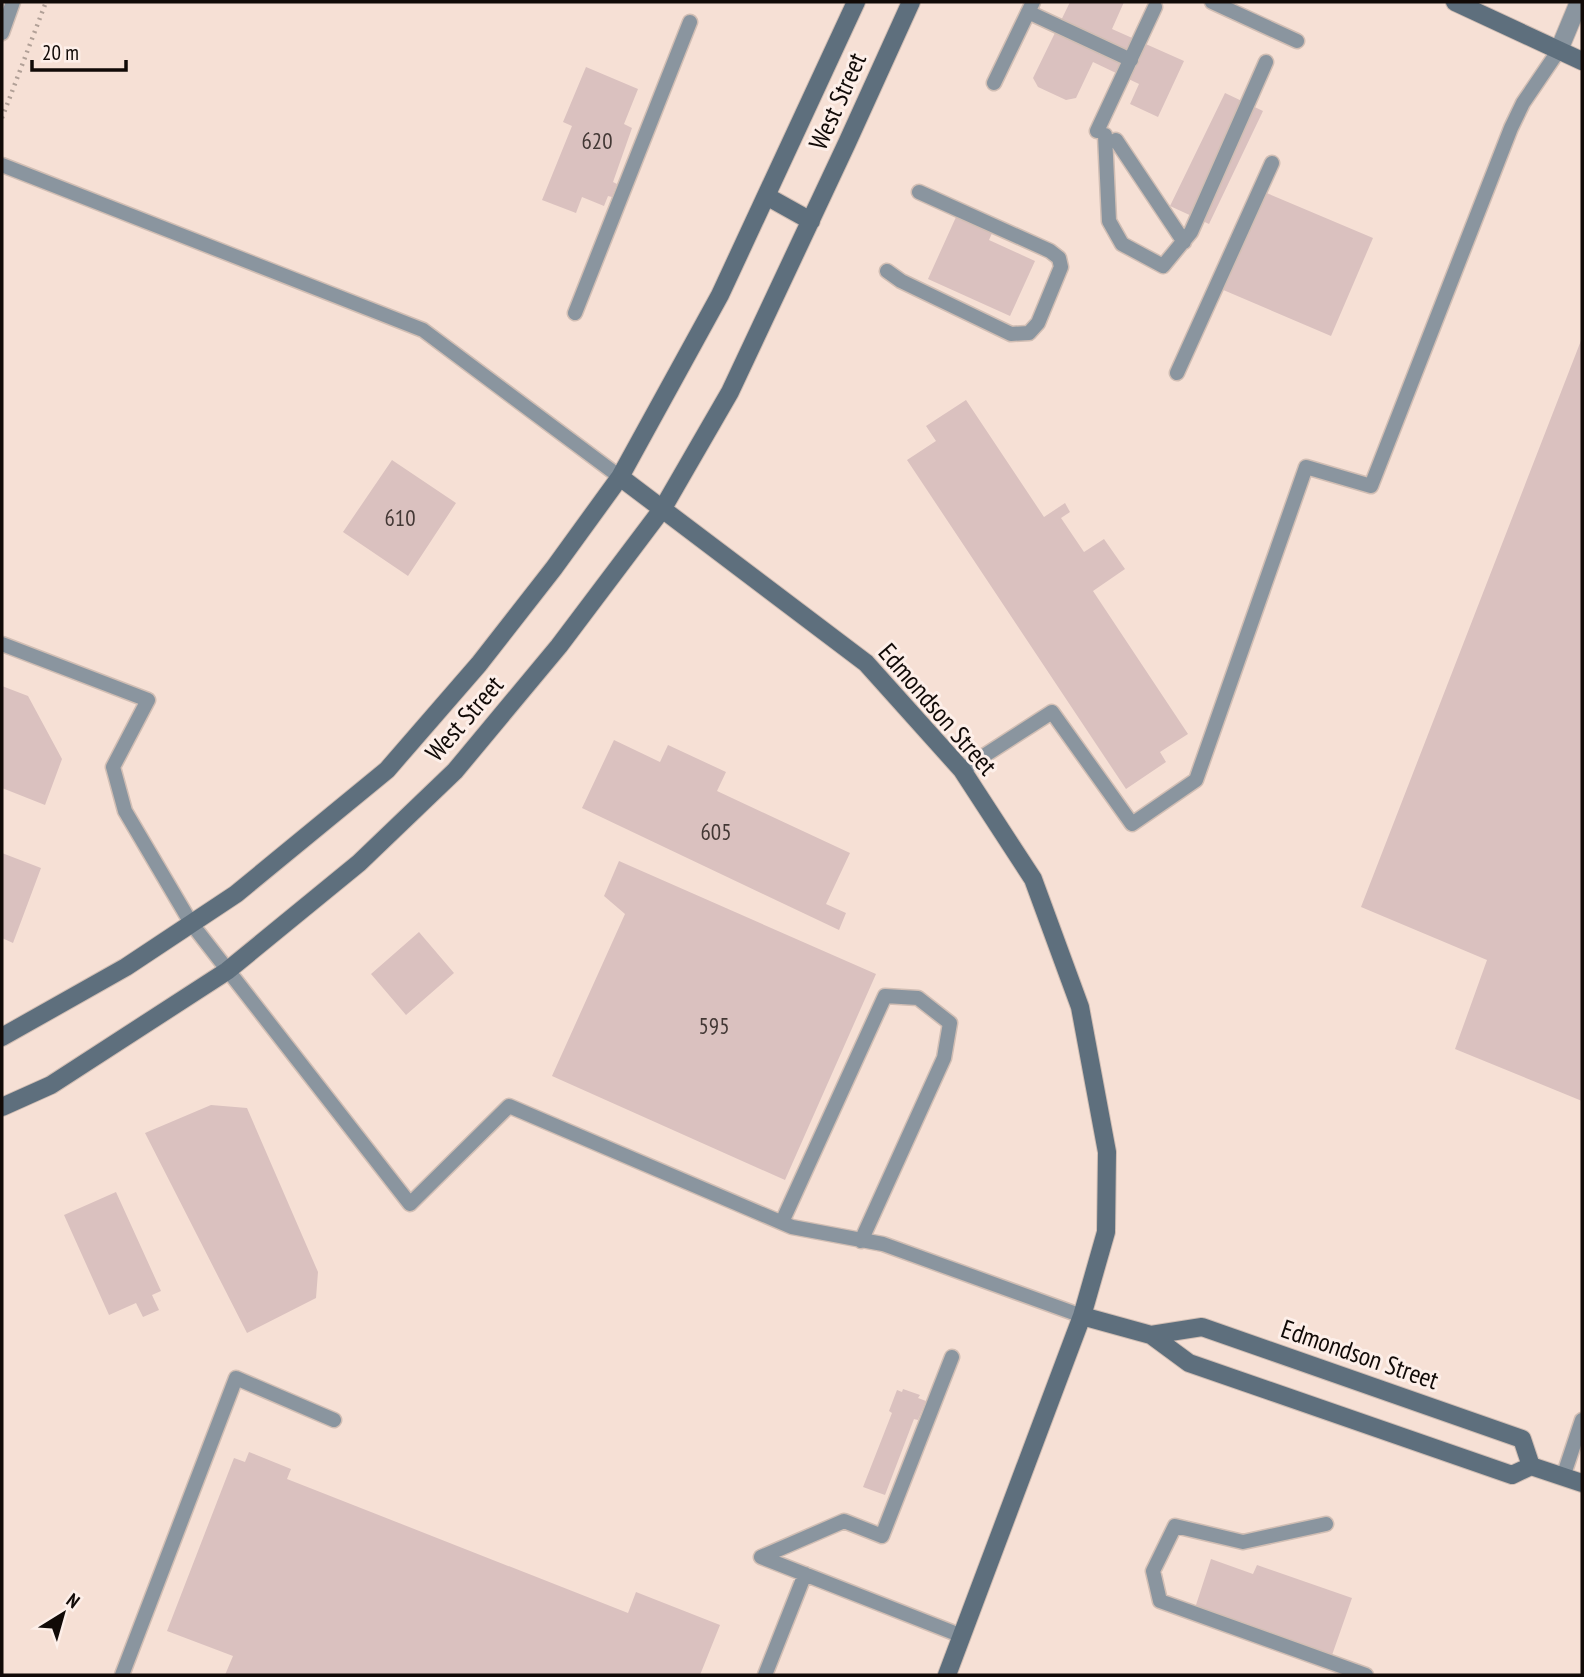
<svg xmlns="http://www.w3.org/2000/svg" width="1584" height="1677" font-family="'PT Sans Narrow',sans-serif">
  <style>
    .building { fill: #dac1bf }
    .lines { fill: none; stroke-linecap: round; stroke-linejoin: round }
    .lane-casing { stroke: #d1beb4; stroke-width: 17 }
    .street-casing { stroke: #d1beb4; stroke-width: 20 }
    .secondary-casing { stroke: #d1beb4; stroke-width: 20 }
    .path { stroke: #b1a097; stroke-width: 4.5; stroke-dasharray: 2 5; stroke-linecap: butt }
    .lane { stroke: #8a959f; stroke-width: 14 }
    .street { stroke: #8a959f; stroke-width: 18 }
    .secondary { stroke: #5e6f7d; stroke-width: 18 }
    .labels { text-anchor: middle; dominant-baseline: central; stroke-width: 6; stroke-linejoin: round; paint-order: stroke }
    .number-label { font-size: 23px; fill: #433835 }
    .street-label { font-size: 26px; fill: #110a07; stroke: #fdefe9 }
  </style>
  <rect width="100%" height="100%" fill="#f6e0d5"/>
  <!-- building -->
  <path class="building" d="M 1070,2 L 1124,2 L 1112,29 L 1184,61 L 1158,117 L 1130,104 L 1139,84 L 1093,62 L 1076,98 L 1066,100 L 1038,87 L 1033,78 Z
    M 586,67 L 638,89 L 624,124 L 632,128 L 613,182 L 617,184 L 612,197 L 608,196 L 604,206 L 582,197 L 576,213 L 542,200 L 572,126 L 563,122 Z
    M 1225,93 L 1263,111 L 1209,224 L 1170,206 Z
    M 1262,191 L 1373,238 L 1331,336 L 1221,289 Z
    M 961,206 L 997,222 L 989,240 L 1035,261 L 1010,316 L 928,279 Z
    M 1582,338 L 1582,1101 L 1455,1049 L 1487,960 L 1361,907 Z
    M 966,400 L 1044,517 L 1065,503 L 1070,512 L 1061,518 L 1084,552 L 1104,539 L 1125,569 L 1093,591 L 1188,734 L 1160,752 L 1166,762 L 1126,789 L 907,460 L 936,441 L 926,426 Z
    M 392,460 L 456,503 L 408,576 L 343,532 Z
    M 2,686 L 28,696 L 62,759 L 45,805 L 2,788 Z
    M 614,740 L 660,762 L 668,745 L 726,772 L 717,791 L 850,853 L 826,904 L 846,913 L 839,930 L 582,808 Z
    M 2,853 L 41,868 L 13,943 L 2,938 Z
    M 619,861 L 876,974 L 785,1180 L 552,1076 L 625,914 L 604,896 Z
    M 419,932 L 454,973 L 406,1015 L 371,974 Z
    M 211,1105 L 247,1108 L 318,1272 L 316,1298 L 247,1333 L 145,1133 Z
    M 116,1192 L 161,1291 L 152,1295 L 159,1310 L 143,1317 L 136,1303 L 109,1315 L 64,1215 Z
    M 903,1389 L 920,1395 L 918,1398 L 926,1401 L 918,1420 L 914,1419 L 885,1495 L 863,1487 L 892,1413 L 889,1411 L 897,1390 L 902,1392 Z
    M 249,1452 L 291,1469 L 287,1479 L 628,1613 L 636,1592 L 720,1625 L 700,1675 L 225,1675 L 233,1656 L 167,1631 L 234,1458 L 245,1462 Z
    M 1211,1559 L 1253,1574 L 1257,1565 L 1352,1598 L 1331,1658 L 1194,1611 Z"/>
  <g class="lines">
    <defs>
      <path id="lane" d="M 1212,2 L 1297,41
        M 1028,12 L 1131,60
        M 2,33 L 13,2
        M 994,83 L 1033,2
        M 1097,131 L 1155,7
        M 1105,135 L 1109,221 L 1122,244 L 1163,266 L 1191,232 L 1266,62
        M 1116,140 L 1184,242
        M 2,165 L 423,330 L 620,477
        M 887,271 L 901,281 L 1011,334 L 1029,333 L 1038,323 L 1061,267 L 1059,258 L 1050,251 L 919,192
        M 575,313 L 690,22
        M 1177,373 L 1272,163
        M 2,644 L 148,700 L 113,767 L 125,811 L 191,923 L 410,1204 L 509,1106 L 792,1227 L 883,1244 L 1082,1316
        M 962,770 L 1052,712 L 1132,824 L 1196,780 L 1306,467 L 1371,486 L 1511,128 L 1523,103 L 1559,50
        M 782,1222 L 885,996 L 918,998 L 950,1023 L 944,1058 L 861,1241
        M 1563,1477 L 1582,1420
        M 1326,1524 L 1243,1542 L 1175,1526 L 1153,1571 L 1160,1601 L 1366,1675
        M 761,1557 L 844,1521 L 882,1536 L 952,1357
        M 761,1557 L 962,1636
        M 122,1675 L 236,1378 L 334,1420
        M 765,1675 L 805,1574"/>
      <path id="street" d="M 1559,50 L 1579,2"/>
      <path id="secondary" d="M 1455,2 L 1582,61
        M 768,197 L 811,221
        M 620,477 L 866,663 L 962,770 L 1033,879 L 1080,1007 L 1107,1152 L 1106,1232 L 1082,1316 L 947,1675
        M 2,1037 L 126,967 L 236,894 L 387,770 L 479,664 L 554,568 L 620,477 L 720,295 L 856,2
        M 2,1107 L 51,1085 L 227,971 L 359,863 L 455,771 L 559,646 L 663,508 L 730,392 L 847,143 L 911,2
        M 1082,1316 L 1151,1335 L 1189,1363 L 1512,1475 L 1531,1466 L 1582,1483
        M 1151,1335 L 1202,1327 L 1522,1439 L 1531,1466"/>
    </defs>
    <!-- lane casing -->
    <use href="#lane" class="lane-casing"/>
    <!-- street casing -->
    <use href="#street" class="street-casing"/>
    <!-- secondary casing -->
    <use href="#secondary" class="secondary-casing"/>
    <!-- path -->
    <path class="path" d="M 2,118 L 46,2"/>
    <!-- lane -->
    <use href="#lane" class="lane"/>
    <!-- street -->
    <use href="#street" class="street"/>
    <!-- secondary -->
    <use href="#secondary" class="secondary"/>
  </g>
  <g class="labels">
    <!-- number labels -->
    <g class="number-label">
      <text x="597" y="140">620</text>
      <text x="400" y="517">610</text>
      <text x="716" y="831">605</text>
      <text x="714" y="1025">595</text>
    </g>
    <!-- street labels -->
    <g class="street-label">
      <text transform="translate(837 101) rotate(-66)">West Street</text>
      <text transform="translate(938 709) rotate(49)">Edmondson Street</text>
      <text transform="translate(464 718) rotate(-49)">West Street</text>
      <text transform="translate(1360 1354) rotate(19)">Edmondson Street</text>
    </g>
  </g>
  <!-- border -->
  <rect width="1584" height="1677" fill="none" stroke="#110a07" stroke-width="7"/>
  <!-- north arrow -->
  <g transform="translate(63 1614) rotate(37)" stroke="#fdefe9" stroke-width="5" paint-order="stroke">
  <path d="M0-5L12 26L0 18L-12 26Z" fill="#110a07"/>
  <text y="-10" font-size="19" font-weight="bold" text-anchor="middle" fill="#110a07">N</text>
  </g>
  <!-- scale -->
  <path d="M32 60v10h94v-10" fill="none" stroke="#110a07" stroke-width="3.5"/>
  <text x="42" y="60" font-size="21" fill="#110a07" stroke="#fdefe9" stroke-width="5" paint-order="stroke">20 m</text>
</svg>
